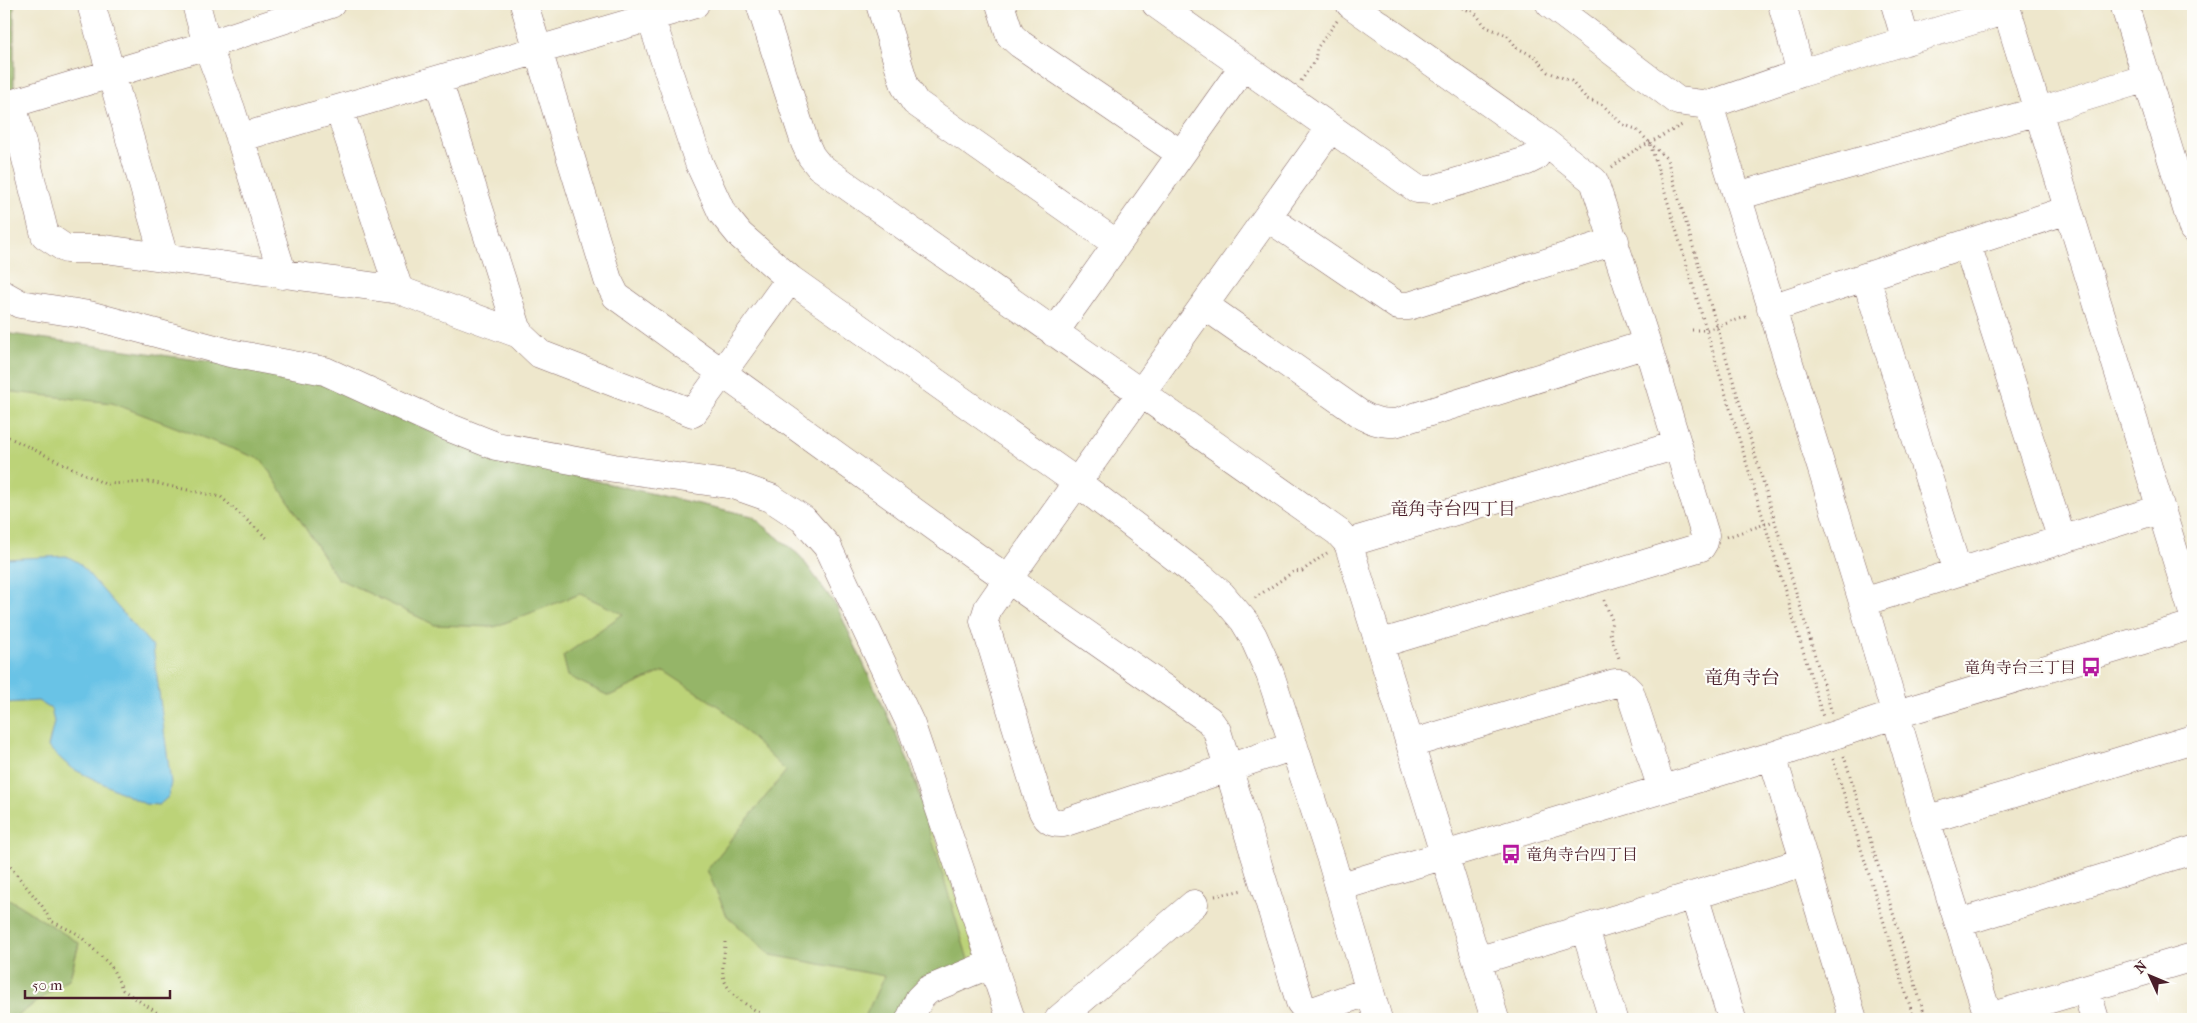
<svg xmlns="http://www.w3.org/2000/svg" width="2197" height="1023" font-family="'IM FELL French Canon','Noto Serif JP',serif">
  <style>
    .green { fill: #bcd378; stroke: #837952 }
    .forest { fill: #95b568; stroke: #706a4a }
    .water { fill: #69c3e6; stroke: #5a7188 }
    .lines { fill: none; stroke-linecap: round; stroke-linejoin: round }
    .minor-casing { stroke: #836563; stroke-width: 29 }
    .path { stroke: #836563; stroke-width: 3; stroke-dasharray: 1 4; stroke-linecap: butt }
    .minor { stroke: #fff; stroke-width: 28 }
    .labels { text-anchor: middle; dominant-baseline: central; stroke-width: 4.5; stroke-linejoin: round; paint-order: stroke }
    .poi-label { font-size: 16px; fill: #4a1f2b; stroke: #fdfcf7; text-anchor: end }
    .neighbourhood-label { font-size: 18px; fill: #4a1f2b; stroke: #fdfcf7 }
    .quarter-label { font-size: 19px; fill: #4a1f2b; stroke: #fdfcf7 }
  </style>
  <rect width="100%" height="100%" fill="#fdfcf7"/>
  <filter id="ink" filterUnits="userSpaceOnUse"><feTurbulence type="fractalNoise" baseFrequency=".02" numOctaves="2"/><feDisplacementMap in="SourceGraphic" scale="10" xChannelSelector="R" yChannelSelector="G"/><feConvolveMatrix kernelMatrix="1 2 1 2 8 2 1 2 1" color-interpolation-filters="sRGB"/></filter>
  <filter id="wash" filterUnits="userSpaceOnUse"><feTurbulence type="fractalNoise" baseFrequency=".0096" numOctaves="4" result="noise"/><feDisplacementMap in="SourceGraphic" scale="20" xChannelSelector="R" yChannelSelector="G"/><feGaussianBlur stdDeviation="1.12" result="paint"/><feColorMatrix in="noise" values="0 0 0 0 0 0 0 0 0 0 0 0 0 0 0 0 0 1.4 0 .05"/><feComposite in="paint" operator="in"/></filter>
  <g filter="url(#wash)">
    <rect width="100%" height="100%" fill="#eee7cc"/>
    <!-- green -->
    <path class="green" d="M 4,333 L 489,457 L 752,516 L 800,556 L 837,607 L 909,762 L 986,981 L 922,1005 L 916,1019 L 13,1019 L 70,978 L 79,944 L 4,896 Z"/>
    <!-- forest -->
    <path class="forest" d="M 4,4 L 14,4 L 14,91 L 4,93 Z
      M 4,333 L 227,364 L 327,385 L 489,457 L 752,516 L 800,556 L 837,607 L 909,762 L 969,963 L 919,978 L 900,1019 L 864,1019 L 884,976 L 771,955 L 727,916 L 707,870 L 786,771 L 721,708 L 664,671 L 609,696 L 568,676 L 563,656 L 623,614 L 580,594 L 494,627 L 435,625 L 337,578 L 262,460 L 112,403 L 4,391 Z
      M 4,896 L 79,943 L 70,978 L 13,1019 L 4,1019 Z"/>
    <!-- water -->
    <path class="water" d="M 66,556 L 78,562 L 153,647 L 171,783 L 168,797 L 159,805 L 145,804 L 71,768 L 48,747 L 54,722 L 51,709 L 38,701 L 4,703 L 4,559 Z"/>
  </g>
  <g filter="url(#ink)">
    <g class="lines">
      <defs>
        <path id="minor" d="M 91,4 L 164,257
          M 196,4 L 207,45 L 231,109 L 283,275
          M 524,4 L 608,280 L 616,296 L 989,566 L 1209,720 L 1217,731 L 1300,1002 L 1307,1011 L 1313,1011 L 1370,991
          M 646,4 L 699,163 L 722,213 L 740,235 L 790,279 L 1078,483 L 1201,577 L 1222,595 L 1244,621 L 1253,636 L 1270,674 L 1331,859 L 1378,1019
          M 760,4 L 805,143 L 811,156 L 819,166 L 1338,532 L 1348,543 L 1495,1019
          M 880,4 L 905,86 L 915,102 L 1117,244
          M 1000,4 L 1010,35 L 1020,44 L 1181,154
          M 1156,4 L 1417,189 L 1431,190 L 1527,161 L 1535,157 L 1546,143
          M 1350,4 L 1546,143 L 1594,181 L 1647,344 L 1705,535 L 1704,542 L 1701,547 L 1379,644
          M 1550,4 L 1678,101 L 1709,105 L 1801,73 L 2007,10
          M 1782,4 L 1801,73
          M 1895,4 L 1906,41
          M 2005,4 L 2193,613
          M 2124,4 L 2193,229
          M 438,80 L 519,334
          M 12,103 L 45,235 L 66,249 L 105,249 L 399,290 L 519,334 L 540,354 L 693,413 L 790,279
          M 1709,105 L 1863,602 L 1926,820 L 1989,1019
          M 4,106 L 207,45 L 331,4
          M 339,109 L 399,290
          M 239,138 L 695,4
          M 1737,196 L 2039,111 L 2147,78
          M 1267,217 L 1398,306 L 1409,306 L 1615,241
          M 1967,244 L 2062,540
          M 1866,278 L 1958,572
          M 4,295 L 20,304 L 89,315 L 230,353 L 325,371 L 443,425 L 496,446 L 614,468 L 734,485 L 771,498 L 803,519 L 827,546 L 911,725 L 1011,1019
          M 1204,305 L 1360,414 C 1372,421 1381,423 1395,423 L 1647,344
          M 1771,308 L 2068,210
          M 1054,333 L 1243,67
          M 1348,543 L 1677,445
          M 1863,602 L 2160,509
          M 1410,744 L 1615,683 L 1621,683 L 1630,692 L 1662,789
          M 1294,746 L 1063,823 C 1050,824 1045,818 1041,807 L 984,621 L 988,608 L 1008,579 L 1330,129
          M 1772,756 L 1853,1019
          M 1926,820 L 2193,739
          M 1339,887 L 1772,756 L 1897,714 L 2193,625
          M 1694,895 L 1732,1019
          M 1959,923 L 2193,850
          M 1585,929 L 1613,1019
          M 1477,961 L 1804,862
          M 2086,989 L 2095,1019
          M 1989,1017 L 2193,957
          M 910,1019 L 919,999 L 928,990 L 993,963
          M 1059,1019 L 1194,904"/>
      </defs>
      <!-- minor casing -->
      <use href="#minor" class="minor-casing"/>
      <!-- path -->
      <path class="path" d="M 1453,4 L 1475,13 L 1486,27 L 1507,35 L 1517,48 L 1536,57 L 1548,72 L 1571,81 L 1587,99 L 1603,105 L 1622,124 L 1636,129 L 1650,143 L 1823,717
        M 1301,81 L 1315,60 L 1317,48 L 1337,21
        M 1650,143 L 1667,159 L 1832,713
        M 1612,167 L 1632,152 L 1682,125
        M 1692,330 L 1706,330 L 1749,316
        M 4,435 L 105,484 L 150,482 L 221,497 L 268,539
        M 1727,537 L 1774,521
        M 1255,598 L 1293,572 L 1302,571 L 1327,553
        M 1604,600 L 1612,620 L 1610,633 L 1620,661
        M 1844,756 L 1926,1019
        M 1833,759 L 1914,1019
        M 4,859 L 42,906 L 51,921 L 78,934 L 111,966 L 123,990 L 159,1014 L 175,1019
        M 1215,896 L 1243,890
        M 725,942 C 725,952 722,964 723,974 C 725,993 747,1005 761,1014 L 763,1019"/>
      <!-- minor -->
      <use href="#minor" class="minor"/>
    </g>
  </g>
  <!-- icons -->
  <defs>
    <symbol id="bus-bare" viewBox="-9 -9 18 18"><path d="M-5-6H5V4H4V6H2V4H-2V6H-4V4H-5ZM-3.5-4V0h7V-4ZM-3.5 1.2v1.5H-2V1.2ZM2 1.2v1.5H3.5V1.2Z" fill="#b5179e" stroke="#fdfcf7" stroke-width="2.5" paint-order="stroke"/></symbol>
  </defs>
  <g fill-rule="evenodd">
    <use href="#bus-bare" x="2077" y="653" width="28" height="28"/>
    <use href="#bus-bare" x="1497" y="840" width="28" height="28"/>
  </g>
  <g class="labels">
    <!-- poi labels -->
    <g class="poi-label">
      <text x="2076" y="667">竜角寺台三丁目</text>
      <text x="1526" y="854" text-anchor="start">竜角寺台四丁目</text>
    </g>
    <!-- neighbourhood labels -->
    <g class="neighbourhood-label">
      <text x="1453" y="509">竜角寺台四丁目</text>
    </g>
    <!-- quarter labels -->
    <g class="quarter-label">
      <text x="1742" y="678">竜角寺台</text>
    </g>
  </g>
  <!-- margin -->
  <rect width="2197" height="1023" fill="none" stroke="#fdfcf7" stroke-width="20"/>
  <!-- north arrow -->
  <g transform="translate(2150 976) rotate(314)" stroke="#fdfcf7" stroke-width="4" paint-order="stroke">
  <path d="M0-4L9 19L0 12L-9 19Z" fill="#4a1f2b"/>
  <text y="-8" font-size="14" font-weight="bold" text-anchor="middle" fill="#4a1f2b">N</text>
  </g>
  <!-- scale -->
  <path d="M25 990v8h145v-8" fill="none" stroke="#4a1f2b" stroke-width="2.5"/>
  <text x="32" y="990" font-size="15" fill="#4a1f2b" stroke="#fdfcf7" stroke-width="4" paint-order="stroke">50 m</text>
</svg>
